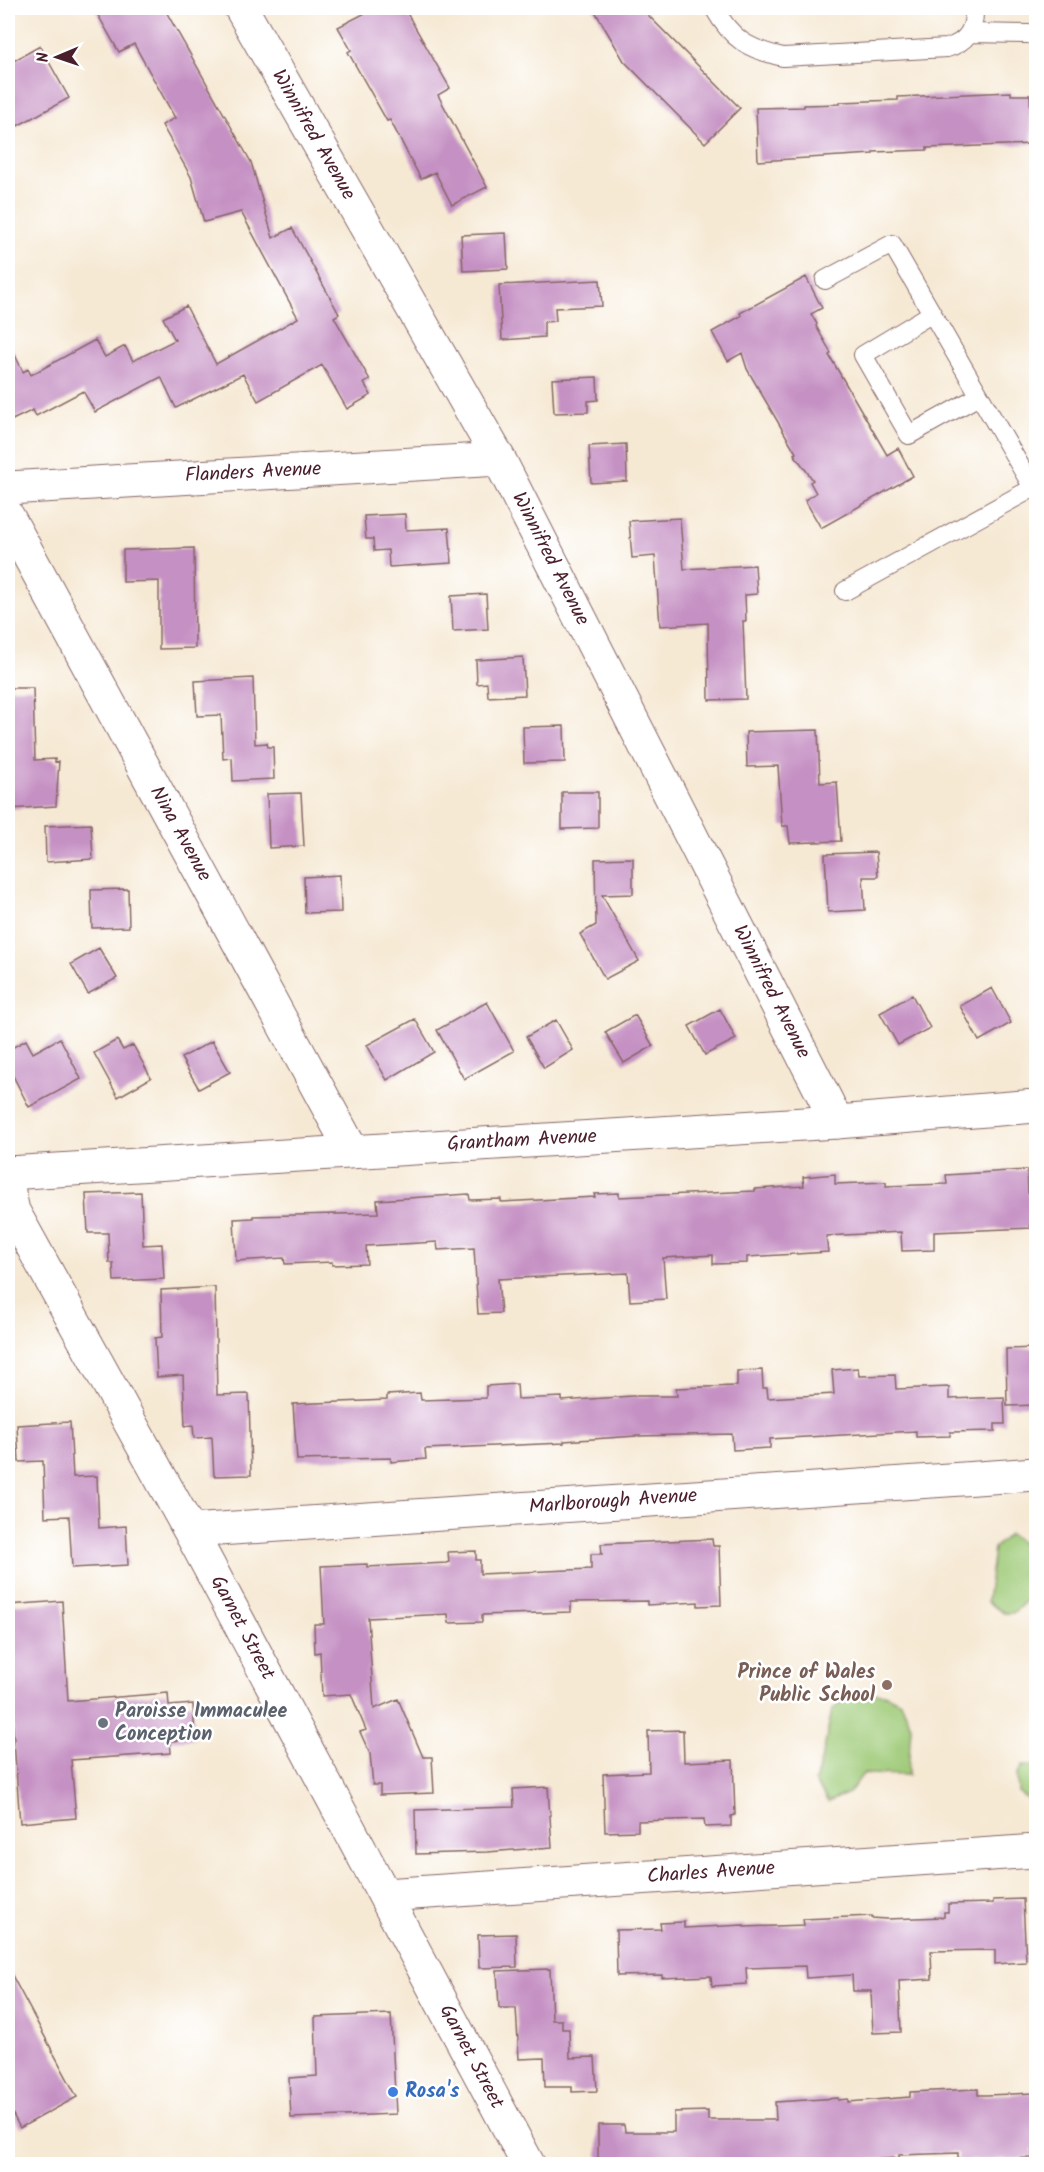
<svg xmlns="http://www.w3.org/2000/svg" width="1044" height="2172" font-family="Kalam,sans-serif">
  <style>
    .green { fill: #9eca77; stroke: #747451; stroke-width: 1.5 }
    .building { fill: #c590c3 }
    .lines { fill: none; stroke-linecap: round; stroke-linejoin: round }
    .service-casing { stroke: #866666; stroke-width: 20 }
    .minor-casing { stroke: #866666; stroke-width: 35 }
    .tertiary-casing { stroke: #866666; stroke-width: 35 }
    .service { stroke: #fff; stroke-width: 18 }
    .minor { stroke: #fff; stroke-width: 33 }
    .tertiary { stroke: #fff; stroke-width: 33 }
    .education-dot { fill: #8d6e63; stroke: #fff; stroke-width: 2 }
    .worship-dot { fill: #6b7280; stroke: #fff; stroke-width: 2 }
    .shop-dot { fill: #3f7fe0; stroke: #fff; stroke-width: 2 }
    .labels { text-anchor: middle; dominant-baseline: central; stroke-width: 5; stroke-linejoin: round; paint-order: stroke }
    .street-label { font-size: 20px; fill: #4a1f2b; stroke: #fff }
    .education-label { font-size: 20px; font-weight: bold; fill: #785e54; stroke: #fff; text-anchor: end }
    .worship-label { font-size: 20px; font-weight: bold; fill: #5b616d; stroke: #fff; text-anchor: start }
    .shop-label { font-size: 20px; font-weight: bold; fill: #366cbe; stroke: #fff; text-anchor: start }
  </style>
  <rect width="100%" height="100%" fill="#fff"/>
  <filter id="ink" filterUnits="userSpaceOnUse"><feTurbulence type="fractalNoise" baseFrequency=".0167" numOctaves="2"/><feDisplacementMap in="SourceGraphic" scale="12" xChannelSelector="R" yChannelSelector="G"/><feConvolveMatrix kernelMatrix="1 2 1 2 8 2 1 2 1" color-interpolation-filters="sRGB"/></filter>
  <filter id="wash" filterUnits="userSpaceOnUse"><feTurbulence type="fractalNoise" baseFrequency=".008" numOctaves="4" result="noise"/><feDisplacementMap in="SourceGraphic" scale="24" xChannelSelector="R" yChannelSelector="G"/><feGaussianBlur stdDeviation="1.35" result="paint"/><feColorMatrix in="noise" values="0 0 0 0 0 0 0 0 0 0 0 0 0 0 0 0 0 1.4 0 .05"/><feComposite in="paint" operator="in"/></filter>
  <g filter="url(#wash)">
    <rect width="100%" height="100%" fill="#f6e9d4"/>
    <!-- green -->
    <path class="green" d="M 1009,1534 L 1036,1552 L 1036,1587 L 1029,1598 L 1013,1613 L 1004,1613 L 987,1602 L 994,1548 Z
      M 858,1692 L 884,1694 L 901,1702 L 911,1726 L 908,1775 L 863,1774 L 849,1793 L 828,1802 L 815,1782 L 824,1750 L 832,1710 Z
      M 1022,1766 L 1036,1766 L 1036,1798 L 1026,1798 L 1018,1792 L 1017,1775 Z"/>
    <g id="blocks">
      <!-- building -->
      <path class="building" d="M 94,8 L 164,8 L 251,162 L 273,238 L 292,228 L 339,314 L 334,317 L 370,380 L 364,383 L 371,395 L 347,409 L 322,365 L 258,401 L 243,374 L 176,408 L 161,377 L 95,412 L 83,391 L 36,416 L 33,410 L 8,422 L 8,340 L 23,372 L 28,369 L 31,375 L 95,340 L 105,357 L 125,346 L 133,361 L 175,340 L 163,318 L 186,306 L 216,364 L 298,318 L 241,212 L 204,222 L 191,177 L 162,125 L 175,118 L 134,44 L 119,52 Z
        M 375,8 L 404,8 L 450,88 L 438,95 L 487,187 L 452,205 L 435,172 L 421,179 L 390,120 L 387,121 L 348,52 L 351,50 L 338,27 Z
        M 593,8 L 641,8 L 740,108 L 705,143 L 624,61 Z
        M 40,46 L 69,98 L 8,131 L 8,64 Z
        M 1011,92 L 1011,95 L 1030,95 L 1032,144 L 927,148 L 927,150 L 873,152 L 873,154 L 758,161 L 756,108 L 804,107 L 804,105 L 840,104 L 840,102 L 898,100 L 898,97 Z
        M 506,233 L 508,269 L 463,271 L 461,235 Z
        M 806,277 L 822,308 L 811,314 L 817,324 L 816,326 L 831,353 L 829,355 L 887,455 L 898,448 L 913,476 L 821,528 L 805,500 L 816,493 L 810,482 L 813,480 L 794,454 L 796,453 L 747,369 L 742,353 L 728,361 L 712,332 L 741,316 L 740,313 Z
        M 600,280 L 602,306 L 555,308 L 556,321 L 544,322 L 544,337 L 502,340 L 499,285 Z
        M 597,377 L 598,400 L 588,401 L 588,412 L 554,413 L 552,379 Z
        M 626,444 L 627,481 L 591,483 L 589,446 Z
        M 405,514 L 406,530 L 449,528 L 452,563 L 389,567 L 388,550 L 374,551 L 373,539 L 366,539 L 364,516 Z
        M 680,518 L 684,569 L 755,565 L 757,594 L 745,595 L 746,621 L 743,621 L 746,699 L 709,700 L 708,623 L 660,626 L 655,556 L 632,558 L 629,521 Z
        M 194,548 L 195,648 L 159,649 L 159,581 L 123,582 L 123,550 Z
        M 486,594 L 488,629 L 453,631 L 451,596 Z
        M 523,657 L 525,695 L 488,697 L 487,683 L 477,684 L 476,660 Z
        M 253,678 L 255,744 L 267,743 L 268,747 L 273,747 L 274,779 L 233,781 L 232,758 L 223,759 L 221,715 L 197,716 L 195,681 Z
        M 8,688 L 33,688 L 35,760 L 55,759 L 55,762 L 59,761 L 56,806 L 8,809 Z
        M 564,726 L 565,762 L 524,763 L 523,727 Z
        M 818,730 L 820,783 L 837,782 L 841,841 L 790,843 L 788,826 L 782,826 L 778,766 L 747,767 L 746,732 Z
        M 562,792 L 598,792 L 598,828 L 562,829 Z
        M 301,793 L 304,846 L 269,848 L 267,794 Z
        M 91,824 L 93,859 L 46,862 L 45,826 Z
        M 876,852 L 878,877 L 863,877 L 865,910 L 828,912 L 825,854 Z
        M 633,858 L 633,894 L 602,895 L 639,961 L 605,979 L 580,934 L 596,925 L 595,859 Z
        M 340,875 L 341,912 L 305,913 L 304,877 Z
        M 128,889 L 129,927 L 92,928 L 91,890 Z
        M 99,948 L 117,978 L 88,994 L 71,964 Z
        M 992,988 L 1011,1023 L 979,1041 L 960,1006 Z
        M 912,995 L 930,1028 L 898,1045 L 880,1013 Z
        M 487,1002 L 514,1051 L 464,1079 L 437,1030 Z
        M 720,1009 L 736,1039 L 705,1055 L 689,1026 Z
        M 635,1015 L 653,1046 L 624,1063 L 605,1032 Z
        M 415,1019 L 434,1052 L 387,1080 L 367,1045 Z
        M 556,1020 L 573,1050 L 544,1068 L 526,1037 Z
        M 60,1038 L 81,1079 L 29,1107 L 8,1066 L 8,1050 L 26,1040 L 33,1053 Z
        M 117,1040 L 123,1050 L 133,1045 L 151,1078 L 118,1097 L 94,1053 Z
        M 212,1041 L 230,1072 L 199,1089 L 181,1058 Z
        M 1027,1170 L 1028,1193 L 1036,1193 L 1036,1224 L 1030,1224 L 1031,1228 L 934,1232 L 934,1250 L 902,1251 L 901,1232 L 826,1236 L 828,1252 L 747,1257 L 747,1263 L 713,1264 L 713,1255 L 663,1258 L 666,1299 L 630,1301 L 628,1273 L 498,1279 L 501,1313 L 478,1314 L 474,1248 L 438,1250 L 437,1242 L 366,1246 L 367,1264 L 332,1265 L 332,1262 L 285,1264 L 284,1258 L 236,1261 L 234,1219 L 253,1218 L 253,1216 L 378,1213 L 377,1200 L 469,1194 L 470,1200 L 501,1199 L 501,1202 L 595,1197 L 594,1194 L 619,1193 L 619,1197 L 755,1191 L 755,1189 L 804,1186 L 803,1177 L 835,1174 L 835,1184 L 886,1182 L 886,1186 L 947,1184 L 946,1175 Z
        M 141,1192 L 143,1245 L 162,1244 L 164,1279 L 114,1281 L 113,1263 L 109,1263 L 108,1233 L 88,1233 L 86,1194 Z
        M 215,1287 L 217,1395 L 249,1394 L 251,1475 L 214,1476 L 212,1437 L 194,1438 L 193,1425 L 185,1426 L 183,1375 L 157,1377 L 155,1338 L 162,1337 L 161,1290 Z
        M 1034,1348 L 1035,1364 L 1036,1364 L 1036,1405 L 1007,1406 L 1006,1349 Z
        M 858,1368 L 859,1376 L 895,1375 L 896,1389 L 949,1387 L 949,1399 L 1004,1397 L 1005,1424 L 995,1424 L 995,1431 L 950,1432 L 950,1436 L 916,1437 L 916,1431 L 770,1439 L 770,1448 L 733,1450 L 732,1434 L 636,1436 L 564,1441 L 564,1443 L 425,1449 L 426,1459 L 391,1462 L 391,1458 L 297,1460 L 293,1404 L 387,1400 L 387,1395 L 420,1393 L 421,1400 L 486,1398 L 486,1386 L 517,1384 L 518,1399 L 562,1397 L 562,1401 L 632,1396 L 677,1396 L 676,1388 L 737,1386 L 737,1371 L 762,1370 L 763,1388 L 767,1388 L 768,1398 L 834,1394 L 832,1370 Z
        M 70,1422 L 73,1477 L 97,1476 L 99,1528 L 126,1526 L 128,1565 L 72,1568 L 69,1516 L 45,1517 L 43,1461 L 19,1462 L 17,1425 Z
        M 712,1539 L 713,1546 L 719,1546 L 721,1605 L 698,1606 L 698,1602 L 647,1605 L 647,1601 L 571,1602 L 571,1612 L 482,1615 L 482,1622 L 449,1623 L 448,1614 L 368,1618 L 374,1709 L 398,1699 L 423,1757 L 432,1757 L 434,1793 L 380,1795 L 380,1785 L 373,1785 L 370,1754 L 360,1732 L 366,1730 L 351,1694 L 322,1696 L 320,1652 L 315,1653 L 314,1624 L 324,1624 L 321,1566 L 367,1564 L 367,1567 L 446,1563 L 449,1562 L 448,1552 L 476,1551 L 476,1560 L 480,1560 L 480,1574 L 591,1569 L 591,1554 L 602,1554 L 601,1544 Z
        M 62,1601 L 68,1701 L 168,1693 L 169,1706 L 193,1704 L 195,1739 L 170,1741 L 171,1753 L 71,1760 L 76,1818 L 20,1823 L 10,1686 L 8,1686 L 8,1605 Z
        M 683,1730 L 684,1762 L 733,1760 L 735,1815 L 731,1816 L 731,1826 L 705,1827 L 704,1819 L 638,1821 L 638,1831 L 605,1832 L 603,1774 L 649,1772 L 648,1731 Z
        M 548,1787 L 552,1847 L 487,1852 L 416,1854 L 415,1810 L 514,1807 L 513,1789 Z
        M 1023,1899 L 1026,1962 L 995,1964 L 995,1950 L 931,1951 L 932,1979 L 899,1981 L 901,2032 L 873,2033 L 871,1991 L 853,1991 L 852,1975 L 806,1978 L 805,1966 L 746,1968 L 747,1984 L 712,1986 L 711,1976 L 662,1978 L 662,1975 L 617,1976 L 616,1930 L 661,1929 L 660,1923 L 684,1922 L 684,1928 L 744,1925 L 744,1927 L 804,1925 L 803,1919 L 872,1916 L 872,1918 L 887,1919 L 944,1917 L 944,1912 L 948,1912 L 948,1904 L 993,1903 L 993,1900 Z
        M 516,1934 L 517,1967 L 479,1968 L 478,1935 Z
        M 8,1968 L 77,2097 L 20,2128 L 8,2105 Z
        M 550,1969 L 552,2020 L 562,2020 L 562,2029 L 569,2029 L 570,2058 L 595,2057 L 597,2091 L 572,2092 L 572,2087 L 545,2087 L 544,2058 L 519,2059 L 516,2008 L 499,2008 L 497,1971 Z
        M 391,2014 L 396,2114 L 291,2118 L 289,2078 L 317,2076 L 315,2017 Z
        M 978,2089 L 978,2095 L 986,2095 L 1036,2093 L 1036,2148 L 1032,2148 L 1032,2158 L 958,2161 L 958,2153 L 899,2155 L 899,2158 L 848,2161 L 848,2164 L 598,2164 L 598,2125 L 624,2125 L 625,2132 L 674,2132 L 674,2112 L 708,2111 L 708,2120 L 776,2120 L 775,2102 L 838,2098 L 838,2100 L 848,2099 L 848,2102 L 910,2097 L 910,2092 Z"/>
    </g>
  </g>
  <g filter="url(#ink)">
    <use href="#blocks" fill-opacity="0" stroke="#866666" stroke-width="1.5"/>
    <g class="lines">
      <defs>
        <path id="service" d="M 714,8 C 732,40 748,49 783,57 L 947,48 C 968,42 975,28 974,8
          M 970,33 L 1029,34 L 1036,36
          M 825,280 L 892,244 L 1033,488 L 1036,491
          M 931,314 L 863,355 L 909,435 L 979,396
          M 845,591 L 1033,488"/>
        <path id="minor" d="M 241,8 L 499,459 L 837,1122
          M 8,488 L 499,459
          M 8,517 L 352,1151
          M 8,1188 L 13,1211 L 190,1531 L 528,2164
          M 190,1531 L 1036,1474
          M 385,1895 L 1036,1851"/>
        <path id="tertiary" d="M 8,1173 L 837,1122 L 1036,1106"/>
      </defs>
      <!-- service casing -->
      <use href="#service" class="service-casing"/>
      <!-- minor casing -->
      <use href="#minor" class="minor-casing"/>
      <!-- tertiary casing -->
      <use href="#tertiary" class="tertiary-casing"/>
      <!-- service -->
      <use href="#service" class="service"/>
      <!-- minor -->
      <use href="#minor" class="minor"/>
      <!-- tertiary -->
      <use href="#tertiary" class="tertiary"/>
    </g>
  </g>
  <!-- markers -->
  <circle class="education-dot" cx="887" cy="1685" r="6"/>
  <circle class="worship-dot" cx="103" cy="1723" r="6"/>
  <circle class="shop-dot" cx="393" cy="2092" r="6"/>
  <g class="labels">
    <!-- street labels -->
    <g class="street-label">
      <text transform="translate(313 135) rotate(60)">Winnifred Avenue</text>
      <text transform="translate(253 473) rotate(-3)">Flanders Avenue</text>
      <text transform="translate(550 559) rotate(63)">Winnifred Avenue</text>
      <text transform="translate(180 834) rotate(61)">Nina Avenue</text>
      <text transform="translate(771 992) rotate(63)">Winnifred Avenue</text>
      <text transform="translate(522 1141) rotate(-3)">Grantham Avenue</text>
      <text transform="translate(613 1502) rotate(-4)">Marlborough Avenue</text>
      <text transform="translate(242 1628) rotate(62)">Garnet Street</text>
      <text transform="translate(711 1873) rotate(-4)">Charles Avenue</text>
      <text transform="translate(471 2057) rotate(62)">Garnet Street</text>
    </g>
    <!-- education labels -->
    <g class="education-label">
      <text x="875" y="1673">Prince of Wales<tspan x="875" dy="23">Public School</tspan></text>
    </g>
    <!-- worship labels -->
    <g class="worship-label">
      <text x="115" y="1712">Paroisse Immaculee<tspan x="115" dy="23">Conception</tspan></text>
    </g>
    <!-- shop labels -->
    <g class="shop-label">
      <text x="405" y="2092">Rosa's</text>
    </g>
  </g>
  <!-- margin -->
  <rect width="1044" height="2172" fill="none" stroke="#fff" stroke-width="30"/>
  <!-- north arrow -->
  <g transform="translate(57 57) rotate(268)" stroke="#ffffff" stroke-width="4.5" paint-order="stroke">
  <path d="M0-4.5L10 22L0 15L-10 22Z" fill="#4a1f2b"/>
  <text y="-9" font-size="16" font-weight="bold" text-anchor="middle" fill="#4a1f2b">N</text>
  </g>
</svg>
